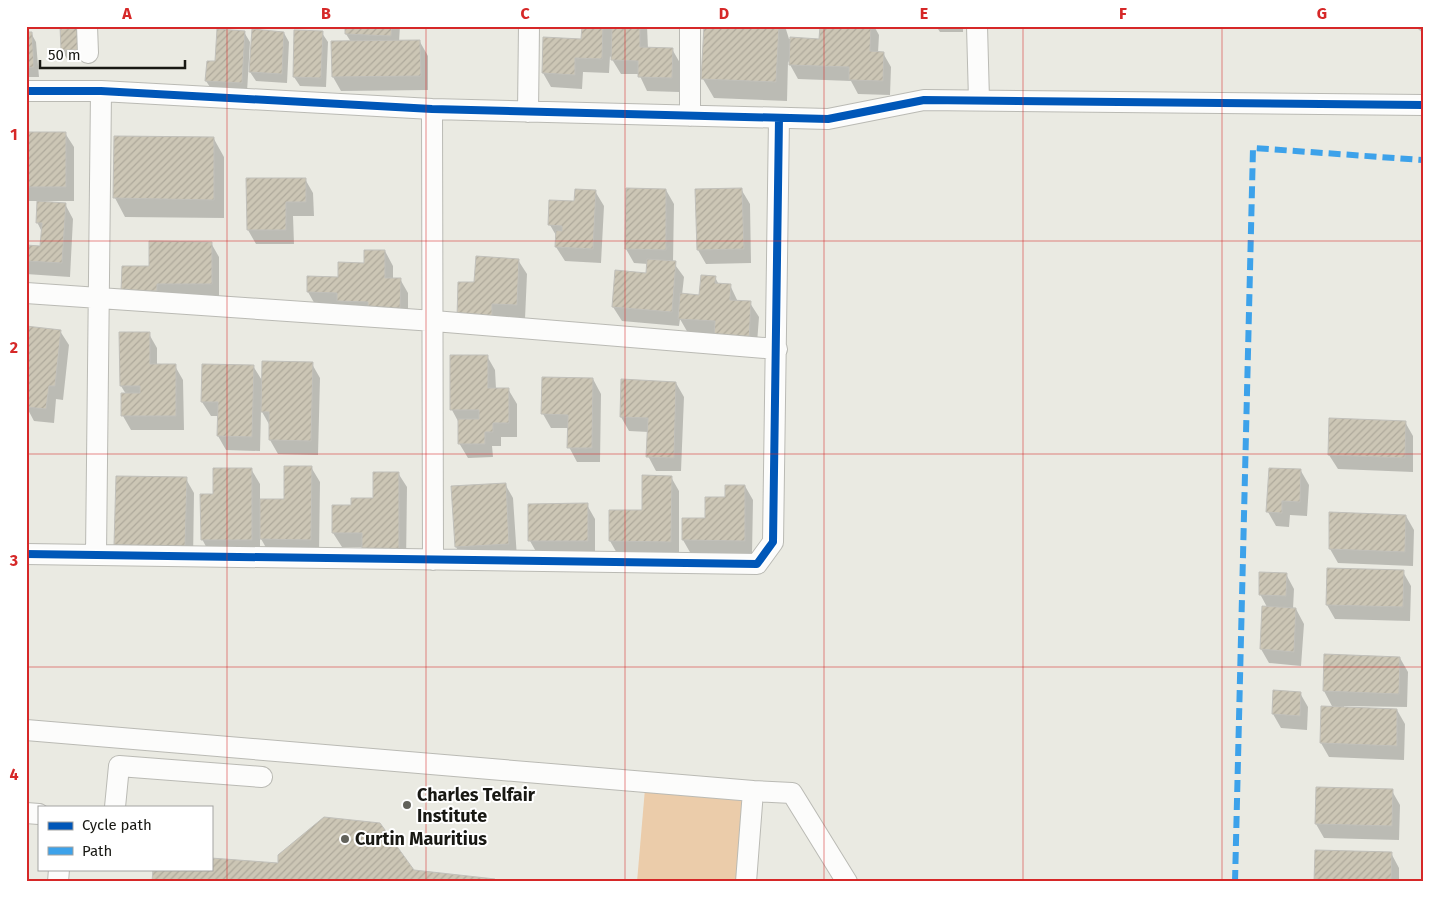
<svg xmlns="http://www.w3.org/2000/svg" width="1449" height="908" font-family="'Fira Sans',sans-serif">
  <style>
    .grass { fill: #ebccaa }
    .shadow { fill: #0003 }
    .building { fill: url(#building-hatch); stroke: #c1c0ba }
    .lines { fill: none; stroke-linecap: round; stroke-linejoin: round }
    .minor-casing { stroke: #babab4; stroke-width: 22 }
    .minor { stroke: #fcfcfb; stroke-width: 20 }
    .quiet { stroke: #3da2ea; stroke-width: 6; stroke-dasharray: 12 6; stroke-linecap: butt }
    .cycleway-casing { stroke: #fff; stroke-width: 11 }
    .cycleway { stroke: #0057b8; stroke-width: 8 }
    .grid { fill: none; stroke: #d62828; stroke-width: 1; stroke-opacity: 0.55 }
    .poi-dot { fill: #62625b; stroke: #fff; stroke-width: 2 }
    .labels { text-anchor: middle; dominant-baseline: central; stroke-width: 4; stroke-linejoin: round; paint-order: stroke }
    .poi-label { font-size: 18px; font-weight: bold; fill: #181813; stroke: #fff; text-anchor: start }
    .neatline { fill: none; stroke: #d62828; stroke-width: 2 }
    .grid-label { font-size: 16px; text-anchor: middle; font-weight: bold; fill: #d62828 }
  </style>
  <defs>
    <pattern id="building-hatch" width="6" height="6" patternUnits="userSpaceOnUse" patternTransform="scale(1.25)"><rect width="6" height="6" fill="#ccc6b5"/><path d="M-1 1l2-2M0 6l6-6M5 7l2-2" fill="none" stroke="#aea99b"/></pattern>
  </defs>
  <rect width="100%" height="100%" fill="#eaeae2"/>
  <!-- grass -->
  <path class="grass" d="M 646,777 L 745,787 L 736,882 L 637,882 Z"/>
  <!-- shadow -->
  <path class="shadow" d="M 62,26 L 87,59 L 67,59 L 62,50 Z
    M 346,26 L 400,26 L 399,42 L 420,42 L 428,56 L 428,90 L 341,91 L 333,77 L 351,42 L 346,34 Z
    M 583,26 L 610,26 L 613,31 L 613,26 L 647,26 L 648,49 L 672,49 L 680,63 L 679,92 L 647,91 L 639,74 L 621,74 L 610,56 L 609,73 L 583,72 L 582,89 L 551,87 L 543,73 L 582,40 Z
    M 705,26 L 785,26 L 789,39 L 821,40 L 821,26 L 874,26 L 879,35 L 878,53 L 883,53 L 891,67 L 890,95 L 858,94 L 851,81 L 798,79 L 788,61 L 787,101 L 714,98 L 703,79 Z
    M 936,26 L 963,26 L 963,32 L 940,32 Z
    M 1416,26 L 1423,26 L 1423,33 L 1418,29 Z
    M 244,32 L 250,42 L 247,92 L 212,90 L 206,81 Z
    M 26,33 L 31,33 L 36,42 L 39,77 L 26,77 Z
    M 284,33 L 289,42 L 287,83 L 256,81 L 250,72 Z
    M 322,33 L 328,42 L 326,87 L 300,86 L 294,77 Z
    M 26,133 L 65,133 L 74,147 L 74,201 L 43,201 L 43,203 L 65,204 L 73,219 L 70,277 L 26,274 L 26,246 L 41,247 L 42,232 L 37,222 L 38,201 L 26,201 Z
    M 214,139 L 224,157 L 224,218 L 125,217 L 115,198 Z
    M 305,179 L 313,193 L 314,216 L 293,216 L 294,244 L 256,244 L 248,230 L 247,180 Z
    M 627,189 L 666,190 L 674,204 L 673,262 L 684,277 L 682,295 L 701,296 L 715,277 L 719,285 L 730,285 L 738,302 L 750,303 L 759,317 L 756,356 L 688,333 L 680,319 L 679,326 L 622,321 L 613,307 L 647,274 L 648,264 L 634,263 L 626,249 Z
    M 741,189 L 750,204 L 751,263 L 706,264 L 698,250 Z
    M 595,191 L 604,206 L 601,263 L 565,261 L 556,247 L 557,237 L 550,225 L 575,202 Z
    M 211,243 L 219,257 L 219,298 L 131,305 L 150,268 Z
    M 385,251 L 393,266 L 393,279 L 400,279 L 408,293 L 408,326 L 316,306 L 308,292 L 339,278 Z
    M 518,260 L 527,274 L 525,319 L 466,332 L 475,284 Z
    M 60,331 L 69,345 L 63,400 L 56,399 L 54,423 L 34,421 L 26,406 Z
    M 121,334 L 149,334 L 157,348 L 157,366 L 175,366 L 183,380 L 184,430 L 131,430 L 123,416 L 122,394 L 126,394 L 121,386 Z
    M 487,356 L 495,370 L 496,389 L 508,389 L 517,404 L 517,437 L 501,437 L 501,446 L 492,446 L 493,457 L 468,458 L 459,443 L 459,423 L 452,410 Z
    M 312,364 L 320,378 L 318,455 L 278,454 L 270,440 L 270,426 L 261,410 L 260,451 L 226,450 L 218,436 L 219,416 L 211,416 L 202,402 L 253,366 L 263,382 Z
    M 593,379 L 601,394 L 600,462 L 577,462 L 569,447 L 569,428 L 551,428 L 543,414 Z
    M 676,383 L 684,397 L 681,471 L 656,471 L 648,456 L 649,432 L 629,431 L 621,417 Z
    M 1405,422 L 1413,436 L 1413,472 L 1338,469 L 1329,455 Z
    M 311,467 L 320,482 L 319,554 L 269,553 L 260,537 L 260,554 L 210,554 L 202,539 L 214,496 L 251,469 L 260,484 L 260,500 L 285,501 Z
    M 1301,471 L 1309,485 L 1307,516 L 1290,515 L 1289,527 L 1276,526 L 1268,512 Z
    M 398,473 L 407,487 L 406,565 L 363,547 L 342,547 L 333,533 L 352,506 L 374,500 Z
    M 117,477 L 186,479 L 194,493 L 193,561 L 123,559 L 115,545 Z
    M 671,477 L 679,491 L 679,556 L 618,555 L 610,541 L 643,512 Z
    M 505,484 L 513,498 L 517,558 L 464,561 L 456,547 Z
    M 745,486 L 753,500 L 752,555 L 691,554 L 683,540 L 706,520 L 726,498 Z
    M 587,505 L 595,519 L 595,555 L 538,555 L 530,541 Z
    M 1331,514 L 1406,516 L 1414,530 L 1413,566 L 1338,563 L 1330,549 Z
    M 1403,572 L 1411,586 L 1410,621 L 1335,619 L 1327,605 Z
    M 1286,574 L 1294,589 L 1293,609 L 1296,609 L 1304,624 L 1301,666 L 1269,663 L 1261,649 L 1264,607 L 1267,607 L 1260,594 Z
    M 1325,656 L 1400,658 L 1408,672 L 1407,707 L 1344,706 L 1344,708 L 1397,710 L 1405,724 L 1404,760 L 1329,757 L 1321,743 L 1333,708 L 1324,691 Z
    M 1300,693 L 1308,707 L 1307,730 L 1281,728 L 1273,714 Z
    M 1392,791 L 1400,805 L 1399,840 L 1324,838 L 1316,824 Z
    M 1391,853 L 1399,868 L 1399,882 L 1315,882 Z"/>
  <!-- building -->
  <path class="building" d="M 60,26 L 82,26 L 82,50 L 61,50 Z
    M 345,26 L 392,26 L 391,36 L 345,34 Z
    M 582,26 L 603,26 L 602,59 L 575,58 L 575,75 L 542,73 L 543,37 L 581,39 Z
    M 612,26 L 640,26 L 640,47 L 673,48 L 672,78 L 638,77 L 638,61 L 611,60 Z
    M 704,26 L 779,26 L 776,82 L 701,79 Z
    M 820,26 L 871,26 L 870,51 L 884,52 L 883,81 L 849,80 L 849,67 L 789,65 L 790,37 L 819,39 Z
    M 217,29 L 245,31 L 242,83 L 205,81 L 207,61 L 215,61 Z
    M 252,29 L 284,32 L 282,74 L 249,72 Z
    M 294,30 L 323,31 L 321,78 L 293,77 Z
    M 26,32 L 32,32 L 34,67 L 26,68 Z
    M 420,40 L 421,76 L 332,77 L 331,41 Z
    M 26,132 L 66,132 L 66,187 L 26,187 Z
    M 114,136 L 214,137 L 214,200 L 113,198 Z
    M 246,178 L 306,178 L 306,202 L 286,202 L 286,230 L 247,230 Z
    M 626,188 L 666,189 L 666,250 L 625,249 Z
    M 742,188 L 744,249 L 697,250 L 695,189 Z
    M 575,189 L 596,190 L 593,249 L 555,247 L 556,230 L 562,231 L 562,226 L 548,225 L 549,200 L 574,201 Z
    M 37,201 L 66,203 L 62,263 L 26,261 L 26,245 L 40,246 L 42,223 L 36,223 Z
    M 149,241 L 212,242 L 212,284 L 157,284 L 157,291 L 121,291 L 122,266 L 149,266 Z
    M 364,250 L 385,250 L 385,278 L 401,278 L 400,312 L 368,311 L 368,302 L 337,301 L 337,293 L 307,292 L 307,276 L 338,277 L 338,262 L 364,263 Z
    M 476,256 L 519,259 L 517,305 L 492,304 L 492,320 L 457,318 L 458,282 L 474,282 Z
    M 647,259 L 676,261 L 672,312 L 612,307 L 615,270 L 646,273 Z
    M 701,275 L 716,276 L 715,283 L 731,284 L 730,300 L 751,301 L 749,342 L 714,339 L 715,321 L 678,319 L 680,293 L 699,295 Z
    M 26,326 L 61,330 L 55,386 L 49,386 L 46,409 L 26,407 Z
    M 119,332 L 150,332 L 150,364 L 176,364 L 176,416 L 121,416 L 121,393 L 140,393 L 140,386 L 120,386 Z
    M 450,355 L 488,355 L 488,388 L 509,388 L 509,423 L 493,423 L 493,432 L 485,432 L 485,444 L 458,444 L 458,419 L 479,419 L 479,410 L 450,410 Z
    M 262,361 L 313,362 L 311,441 L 269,440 L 269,412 L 261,412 Z
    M 202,364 L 254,365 L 252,437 L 217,436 L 218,402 L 201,402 Z
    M 542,377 L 593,378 L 592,448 L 567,448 L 568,415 L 541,414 Z
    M 621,379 L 676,382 L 674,458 L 646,457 L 648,418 L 620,417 Z
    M 1329,418 L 1406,421 L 1405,458 L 1328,455 Z
    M 284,466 L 312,466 L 311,540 L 260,539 L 260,499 L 284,499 Z
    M 213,468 L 252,468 L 252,540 L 201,540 L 200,494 L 213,494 Z
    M 1269,468 L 1301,469 L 1300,502 L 1282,501 L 1282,513 L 1266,512 Z
    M 373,472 L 399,472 L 399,551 L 362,551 L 362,533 L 332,533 L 332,505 L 351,505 L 351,498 L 373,498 Z
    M 642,475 L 672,476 L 671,542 L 609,541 L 609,510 L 642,510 Z
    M 116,476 L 187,477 L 185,547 L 114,545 Z
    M 506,483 L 509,544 L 455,547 L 451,486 Z
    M 725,485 L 745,485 L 745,541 L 682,540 L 682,518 L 705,518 L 705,497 L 725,497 Z
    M 588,503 L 588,541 L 528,541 L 528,504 Z
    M 1329,512 L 1406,515 L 1405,552 L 1329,549 Z
    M 1327,568 L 1404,570 L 1403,607 L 1326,605 Z
    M 1259,572 L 1287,573 L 1286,596 L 1259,595 Z
    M 1262,606 L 1296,608 L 1294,652 L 1260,649 Z
    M 1324,654 L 1400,657 L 1399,694 L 1323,691 Z
    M 1273,690 L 1301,692 L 1300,716 L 1272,714 Z
    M 1321,706 L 1397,709 L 1397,746 L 1320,743 Z
    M 1316,787 L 1393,789 L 1392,826 L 1315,824 Z
    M 324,817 L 380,823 L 414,870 L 495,879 L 495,882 L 152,882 L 153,869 L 211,869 L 211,858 L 278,863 L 278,855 Z
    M 1315,850 L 1392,852 L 1391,882 L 1314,882 Z"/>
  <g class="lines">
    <defs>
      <path id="minor" d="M 87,26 L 88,53
        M 977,26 L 979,100
        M 26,91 L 101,91 L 432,109 L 828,119 L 924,100 L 1423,105
        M 432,109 L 433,560
        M 528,112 L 529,26
        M 690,116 L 690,26
        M 26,293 L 434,321 L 777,349
        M 26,554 L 757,564 L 773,542 L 779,118
        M 96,555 L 101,91
        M 26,730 L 753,791 L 746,882
        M 753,791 L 792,793 L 847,882
        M 115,807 L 119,766 L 262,777
        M 26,813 L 39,814
        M 58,882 L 59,869"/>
    </defs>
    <!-- minor casing -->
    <use href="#minor" class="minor-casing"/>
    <!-- minor -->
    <use href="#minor" class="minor"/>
    <!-- quiet -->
    <path class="quiet" d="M 1235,882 L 1253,148 L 1423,160"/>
    <defs>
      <path id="cycleway" d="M 26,91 L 101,91 L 432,109 L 828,119 L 924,100 L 1423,105
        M 26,554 L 757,564 L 773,542 L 779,118"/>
    </defs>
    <!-- cycleway casing -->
    <use href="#cycleway" class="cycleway-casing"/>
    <!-- cycleway -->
    <use href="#cycleway" class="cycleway"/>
  </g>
  <!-- grid -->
  <path class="grid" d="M 227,26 L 227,882M 426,26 L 426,882M 625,26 L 625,882M 824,26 L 824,882M 1023,26 L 1023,882M 1222,26 L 1222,882M 26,241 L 1423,241M 26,454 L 1423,454M 26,667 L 1423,667"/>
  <!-- markers -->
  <g class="poi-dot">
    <circle cx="407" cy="805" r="5"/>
    <circle cx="345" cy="839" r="5"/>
  </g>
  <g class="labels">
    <!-- poi labels -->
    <g class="poi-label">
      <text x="417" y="795">Charles Telfair<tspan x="417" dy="21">Institute</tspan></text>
      <text x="355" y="839">Curtin Mauritius</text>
    </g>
  </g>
  <!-- border -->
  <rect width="1449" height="908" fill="none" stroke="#ffffff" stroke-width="55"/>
  <!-- legend -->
  <rect x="38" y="806" width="175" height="65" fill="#ffffff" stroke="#a3a3a1"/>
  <rect x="48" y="822" width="25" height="8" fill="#0057b8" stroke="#a3a3a1"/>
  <text x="82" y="830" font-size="15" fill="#181813">Cycle path</text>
  <rect x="48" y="847" width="25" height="8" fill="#3da2ea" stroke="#a3a3a1"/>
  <text x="82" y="856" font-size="15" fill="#181813">Path</text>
  <!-- scale -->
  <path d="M40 60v8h145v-8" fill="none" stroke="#181813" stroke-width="2.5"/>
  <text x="48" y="60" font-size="15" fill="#181813" stroke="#ffffff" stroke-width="4" paint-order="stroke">50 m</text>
  <rect x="28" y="28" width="1394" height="852" class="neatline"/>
  <g class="grid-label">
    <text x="127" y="19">A</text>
    <text x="326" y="19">B</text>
    <text x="525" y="19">C</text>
    <text x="724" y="19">D</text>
    <text x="924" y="19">E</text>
    <text x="1123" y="19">F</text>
    <text x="1322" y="19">G</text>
    <text x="14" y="140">1</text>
    <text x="14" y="353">2</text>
    <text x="14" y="566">3</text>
    <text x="14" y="780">4</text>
  </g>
</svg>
